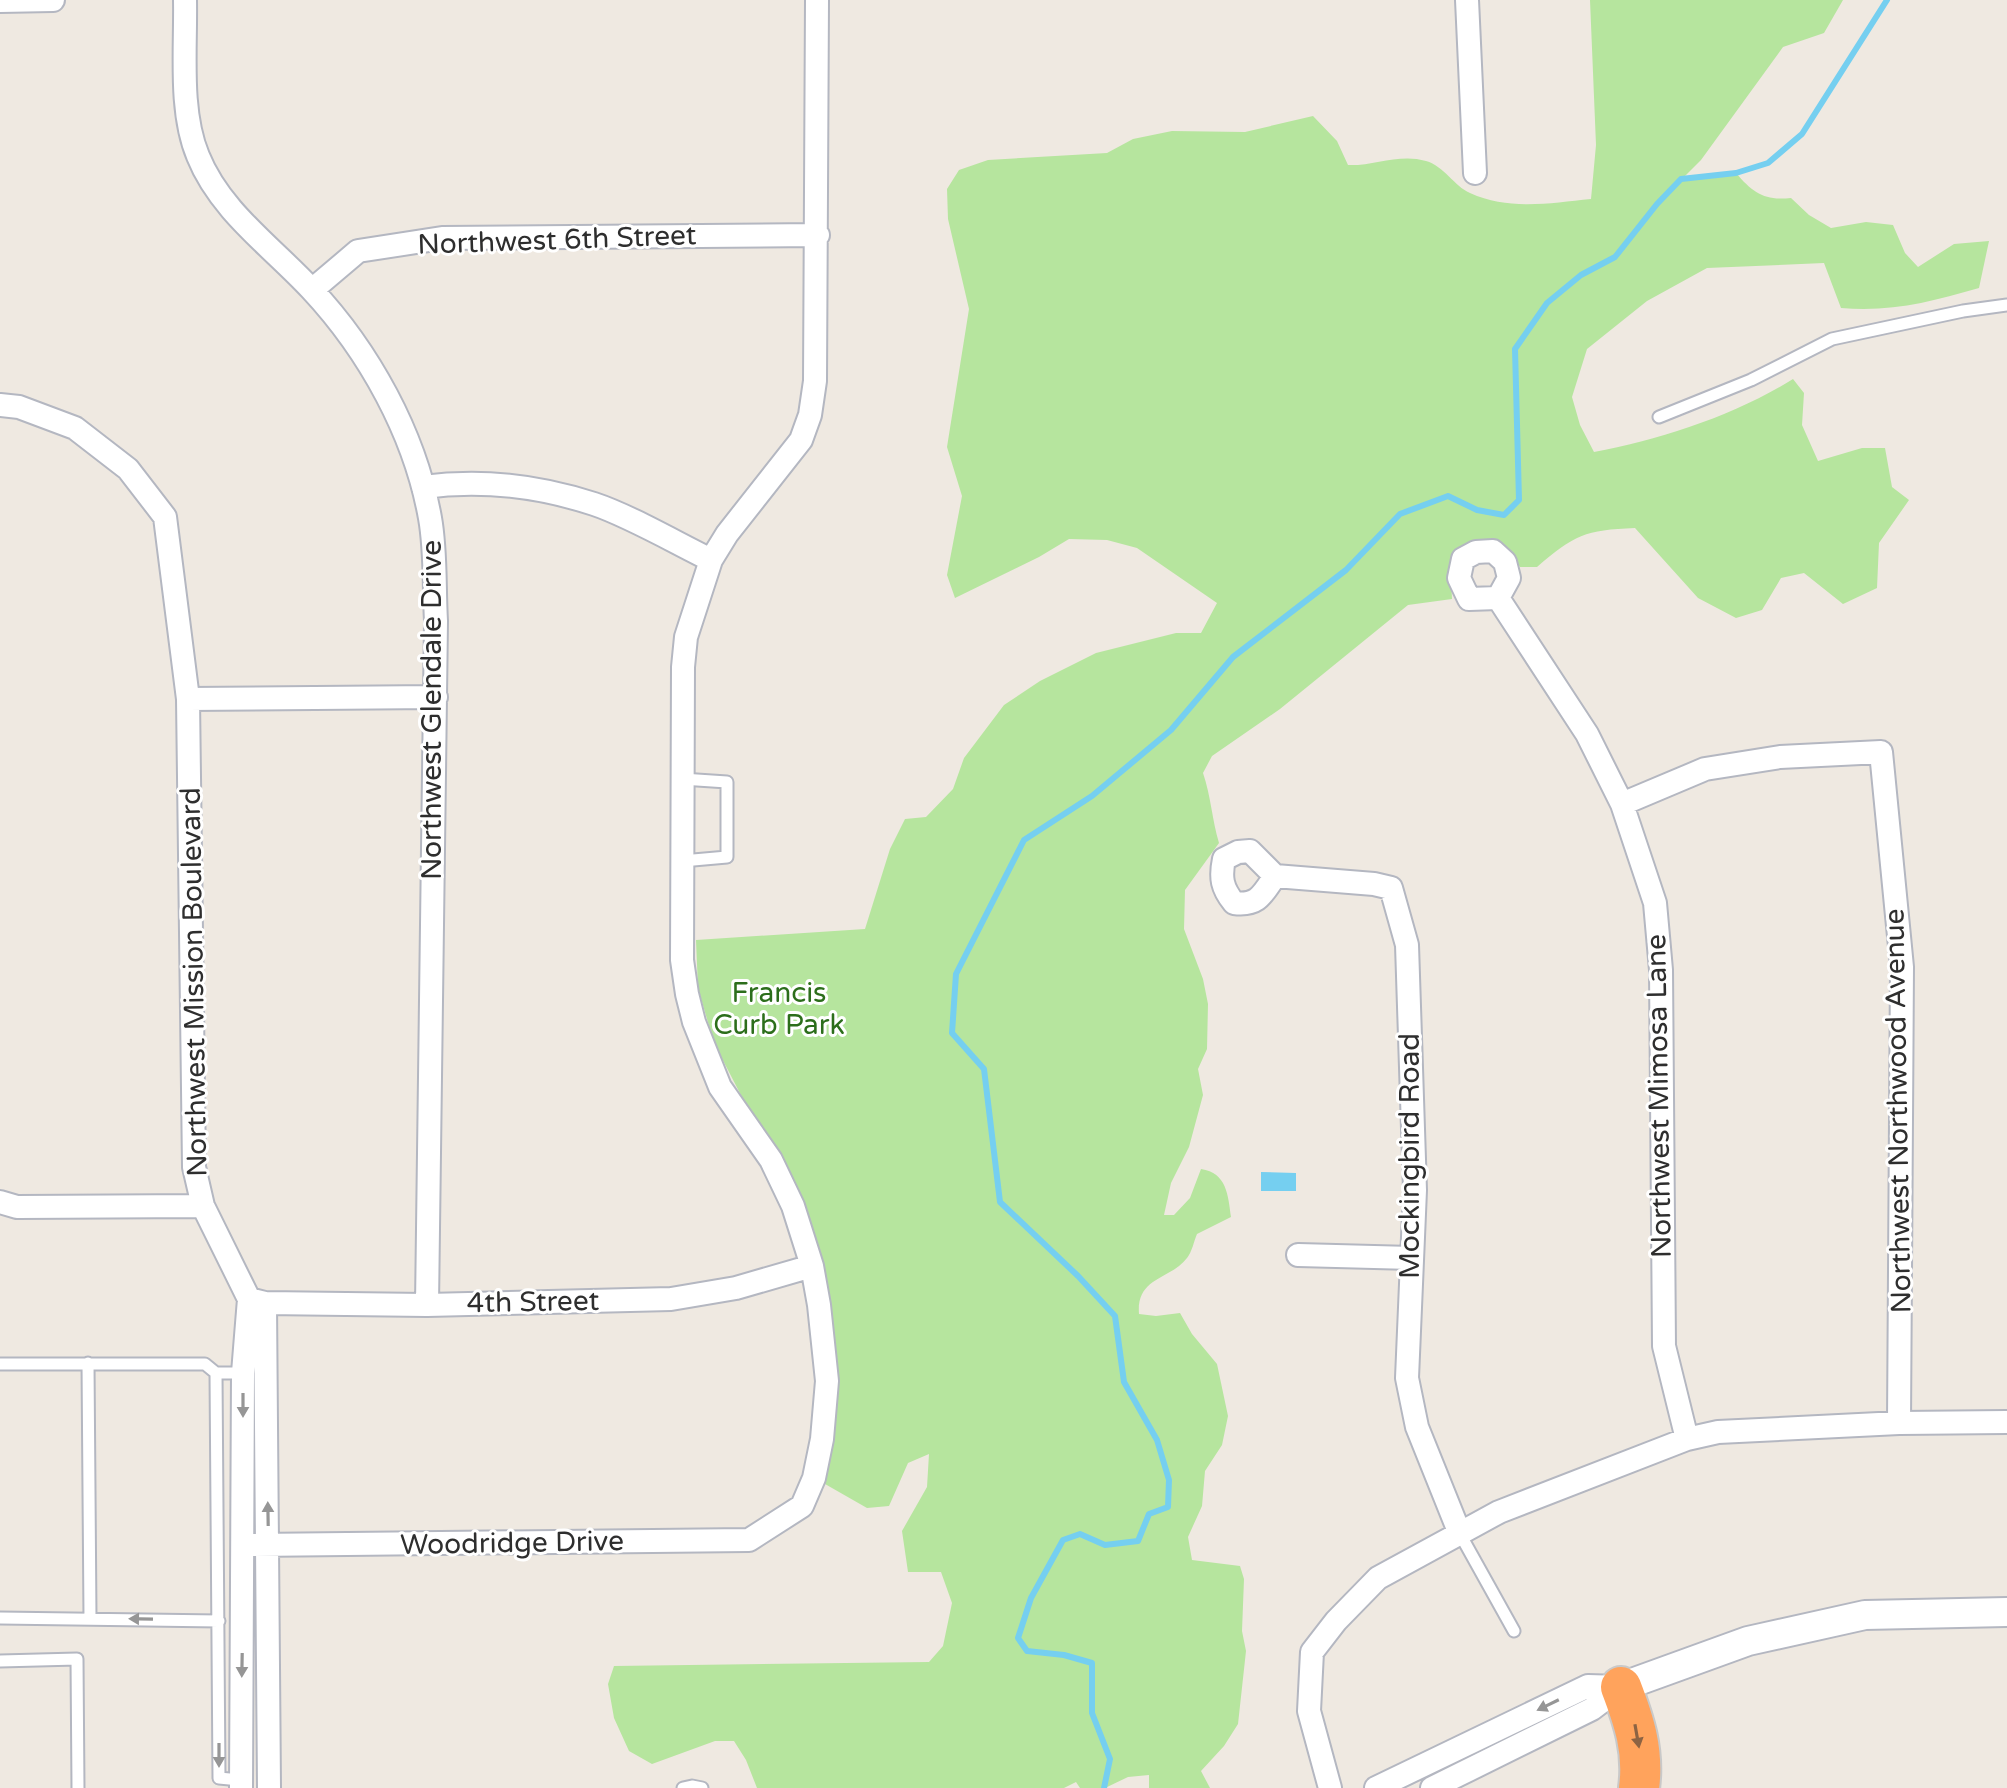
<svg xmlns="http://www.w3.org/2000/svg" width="2007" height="1788" font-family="'Varela Round',sans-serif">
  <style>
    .green { fill: #b6e59e }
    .water { fill: #75cff0 }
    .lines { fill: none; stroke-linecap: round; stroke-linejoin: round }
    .stream { stroke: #75cff0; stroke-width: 6 }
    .service-casing { stroke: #b4b7c1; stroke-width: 15 }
    .minor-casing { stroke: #b4b7c1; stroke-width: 26 }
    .tertiary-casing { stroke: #b4b7c1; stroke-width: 32 }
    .motorway-casing { stroke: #c9c9c9; stroke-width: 44 }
    .service { stroke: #fff; stroke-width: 11 }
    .minor { stroke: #fff; stroke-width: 22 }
    .tertiary { stroke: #fff; stroke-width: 28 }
    .motorway { stroke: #ffa35c; stroke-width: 40 }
    .oneway { fill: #969696 }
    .oneway2 { fill: #8c6343 }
    .labels { text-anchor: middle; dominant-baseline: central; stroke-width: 6; stroke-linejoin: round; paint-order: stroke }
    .street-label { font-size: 28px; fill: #2e2e2e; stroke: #fff }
    .park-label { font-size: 28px; fill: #2c6e1b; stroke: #fff }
  </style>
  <rect width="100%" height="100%" fill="#efe9e1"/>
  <!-- green -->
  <path class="green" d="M 1590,0 L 1843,0 L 1824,33 L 1783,47 L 1701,160 L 1682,179 L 1736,173 C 1753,193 1765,201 1791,198 L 1809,215 L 1831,228 L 1866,222 L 1893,225 L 1905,253 L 1918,267 L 1954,244 L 1989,241 L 1979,288 C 1930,302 1893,312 1841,308 L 1824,263 L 1707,268 L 1647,301 L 1587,349 L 1572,397 L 1580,425 L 1594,452 C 1660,440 1736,415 1793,379 L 1804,393 L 1802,425 L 1818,461 L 1862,448 L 1885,448 L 1892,487 L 1909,500 L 1879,543 L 1877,588 L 1843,604 L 1804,573 L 1781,578 L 1762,610 L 1736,618 L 1698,598 L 1635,528 C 1585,530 1574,535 1537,567 L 1520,567 L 1504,544 L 1476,541 L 1457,551 L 1451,579 L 1452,599 L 1408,605 L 1280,709 L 1212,756 L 1203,773 C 1211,796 1212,820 1219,843 L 1185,890 L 1184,929 L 1203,979 L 1208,1004 L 1207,1049 L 1198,1069 L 1203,1095 L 1189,1147 L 1171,1183 L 1164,1215 L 1174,1215 L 1190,1198 L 1201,1169 C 1227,1173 1228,1195 1231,1217 L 1197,1234 C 1194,1241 1192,1252 1187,1258 C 1170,1280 1136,1277 1139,1314 L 1156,1316 L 1180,1313 L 1192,1334 L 1217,1364 L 1228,1416 L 1222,1445 L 1205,1471 L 1202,1506 L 1188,1537 L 1192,1560 L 1240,1566 L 1244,1579 L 1242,1631 L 1246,1651 L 1238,1724 L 1224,1746 L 1201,1771 L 1210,1788 L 1149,1788 L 1149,1775 L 1128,1777 L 1105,1788 L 1080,1788 L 1076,1782 L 1064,1788 L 757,1788 L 746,1760 L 734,1741 L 715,1741 L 652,1764 L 629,1751 L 614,1718 L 608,1684 L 614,1666 L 929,1662 L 943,1646 L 952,1603 L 941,1572 L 908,1572 L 902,1531 L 927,1487 L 929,1454 L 908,1463 L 889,1506 L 867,1508 L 825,1484 L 834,1438 L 834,1384 L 824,1267 L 811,1223 L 798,1190 L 781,1157 L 744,1101 L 714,1043 L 698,988 L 696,940 L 865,929 L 890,849 L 905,819 L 926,817 L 953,789 L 964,758 L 1004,705 L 1040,681 L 1096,653 L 1176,633 L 1201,633 L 1217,603 L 1137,548 L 1107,540 L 1069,539 L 1039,557 L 955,598 L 947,575 L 962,496 L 947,447 L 969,309 L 948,219 L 947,189 L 959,170 L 988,160 L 1107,153 L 1133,139 L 1172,131 L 1245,132 L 1313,116 L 1337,141 L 1348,165 C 1374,166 1400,153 1426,161 C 1444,166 1454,186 1470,193 C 1510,211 1550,203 1591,199 L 1596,145 Z"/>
  <!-- water -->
  <path class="water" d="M 1261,1172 L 1296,1173 L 1296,1191 L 1261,1191 Z"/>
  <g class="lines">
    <!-- stream -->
    <path class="stream" d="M 1104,1788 L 1110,1759 L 1092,1713 L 1092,1663 L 1064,1655 L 1027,1651 L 1018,1638 L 1031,1598 L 1063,1540 L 1080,1534 L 1105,1545 L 1138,1541 L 1149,1514 L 1168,1507 L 1169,1480 L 1157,1440 L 1124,1382 L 1115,1316 L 1078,1276 L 1000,1202 L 984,1069 L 952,1033 L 956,974 L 1024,840 L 1092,796 L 1171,730 L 1233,657 L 1346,570 L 1400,514 L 1448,496 L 1477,510 L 1504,515 L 1519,500 L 1515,349 L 1547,303 L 1581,275 L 1615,257 L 1657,204 L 1681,179 L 1736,173 L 1768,163 L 1802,134 L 1887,0"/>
    <defs>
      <path id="service" d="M 1659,417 L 1751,380 L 1832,339 L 1963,311 L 2007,305
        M 682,779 L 727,782 L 727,857 L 682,861
        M 88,1363 L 90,1618
        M 0,1364 L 205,1364 L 216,1373 L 243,1373
        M 216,1373 L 219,1778 L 240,1780
        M 1460,1534 L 1514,1631
        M 0,1618 L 219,1621
        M 0,1661 L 77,1659 L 78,1788
        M 683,1788 L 692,1786 L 702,1788"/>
      <path id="minor" d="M 185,0 C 186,49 179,111 198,156 C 220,211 272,247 311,289 C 369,351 415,434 430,518 C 436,551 434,587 436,621 L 427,1305
        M 1467,0 L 1475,173
        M 0,1 L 53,0
        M 312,290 L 358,251 L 442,238 L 818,235
        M 0,405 L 19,407 L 75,428 L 128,469 L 165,517 L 188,699 L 194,1167 L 203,1206 L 249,1299 L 243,1373 L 241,1788
        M 423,487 C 481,479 539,486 594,504 C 630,516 676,543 711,560
        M 1498,598 L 1509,578 L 1505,562 L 1493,551 L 1476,552 L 1463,559 L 1459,578 L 1469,599 L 1498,598 L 1587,734 L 1622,804 L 1655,903 L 1661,970 L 1664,1346 L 1687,1439
        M 188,699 L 436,697
        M 1622,804 L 1705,769 L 1780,757 L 1881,752 L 1902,967 L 1899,1423
        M 1250,851 L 1275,876 C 1262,895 1258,906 1234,903 C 1222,888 1220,878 1224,859 L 1238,852 Z
        M 1275,876 L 1374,884 L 1391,888 L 1407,945 L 1415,1190 L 1407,1378 L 1417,1427 L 1460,1534
        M 0,1202 L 17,1207 L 203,1206
        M 1298,1255 L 1412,1258
        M 249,1299 L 265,1303 L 427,1305 L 671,1299 L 736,1288 L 812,1266
        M 265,1303 L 269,1788
        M 243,1545 L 749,1540 L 802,1506 L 814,1478 L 822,1439 L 827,1381 L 819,1305 L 812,1266 L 793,1206 L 771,1160 L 720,1087 L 694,1022 L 687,994 L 682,960 L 683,667 L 686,637 L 711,560 L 727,534 L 801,440 L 810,415 L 815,381 L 817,0
        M 1330,1788 L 1309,1711 L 1312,1652 L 1336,1621 L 1378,1578 L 1499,1512 L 1687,1439 L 1718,1432 L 1899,1423 L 2007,1422
        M 1376,1788 L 1588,1686 L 1621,1687
        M 1432,1788 L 1592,1709 L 1621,1687"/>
      <path id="tertiary" d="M 1621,1687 L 1748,1641 L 1865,1615 L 2007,1612"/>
      <path id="motorway" d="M 1621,1687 C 1634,1721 1644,1751 1639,1788"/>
    </defs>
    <!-- service casing -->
    <use href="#service" class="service-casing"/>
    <!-- minor casing -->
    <use href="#minor" class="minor-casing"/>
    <!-- tertiary casing -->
    <use href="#tertiary" class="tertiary-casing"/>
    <!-- motorway casing -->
    <use href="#motorway" class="motorway-casing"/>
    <!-- service -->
    <use href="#service" class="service"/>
    <!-- minor -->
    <use href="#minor" class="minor"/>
    <!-- tertiary -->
    <use href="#tertiary" class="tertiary"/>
    <!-- motorway -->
    <use href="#motorway" class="motorway"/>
  </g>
  <!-- one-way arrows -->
  <defs><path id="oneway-solid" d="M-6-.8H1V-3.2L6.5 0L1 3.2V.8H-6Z" transform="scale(2)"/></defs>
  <g class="oneway">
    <use href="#oneway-solid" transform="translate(243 1405) rotate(90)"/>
    <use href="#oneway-solid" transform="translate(268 1514) rotate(-91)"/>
    <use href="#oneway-solid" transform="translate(141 1619) rotate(-179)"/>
    <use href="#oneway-solid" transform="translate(242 1665) rotate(91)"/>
    <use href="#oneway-solid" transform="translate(1548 1705) rotate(154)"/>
    <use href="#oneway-solid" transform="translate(219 1755) rotate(90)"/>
  </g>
  <use class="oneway2" href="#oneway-solid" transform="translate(1637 1736) rotate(80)"/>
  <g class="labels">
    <!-- street labels -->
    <g class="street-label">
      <text transform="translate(557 240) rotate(-2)">Northwest 6th Street</text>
      <text transform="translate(432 710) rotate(-90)">Northwest Glendale Drive</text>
      <text transform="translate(194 982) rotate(-91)">Northwest Mission Boulevard</text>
      <text transform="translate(1659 1096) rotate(-91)">Northwest Mimosa Lane</text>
      <text transform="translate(1898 1111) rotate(-91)">Northwest Northwood Avenue</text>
      <text transform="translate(1410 1156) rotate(-90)">Mockingbird Road</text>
      <text transform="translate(533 1302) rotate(-1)">4th Street</text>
      <text transform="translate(512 1543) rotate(-1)">Woodridge Drive</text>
    </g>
    <!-- park labels -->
    <g class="park-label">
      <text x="779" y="993">Francis<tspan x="779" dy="32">Curb Park</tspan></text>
    </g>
  </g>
</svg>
